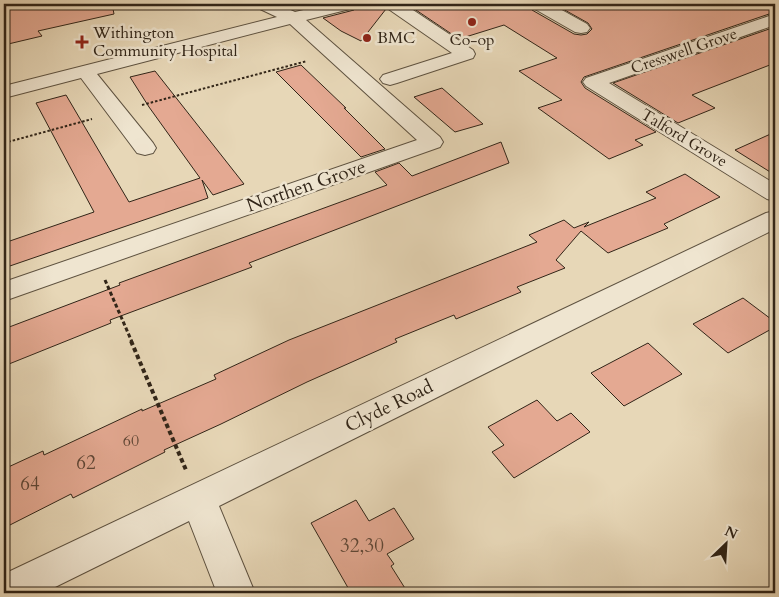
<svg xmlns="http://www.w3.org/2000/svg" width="779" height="597" font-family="Cardo,serif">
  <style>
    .building { fill: #e4a992; stroke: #312518 }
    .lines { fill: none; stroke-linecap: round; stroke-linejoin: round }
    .minor-casing { stroke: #5e5240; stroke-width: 2 }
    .path-far2 { stroke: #312518; stroke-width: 2; stroke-dasharray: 2.5 2; stroke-linecap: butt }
    .path-far1 { stroke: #312518; stroke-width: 3; stroke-dasharray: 4 2.5; stroke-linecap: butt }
    .path { stroke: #312518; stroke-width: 4; stroke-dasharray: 4.5 3; stroke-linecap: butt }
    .minor { fill: #efe5d0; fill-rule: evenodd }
    .poi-dot { fill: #8f2418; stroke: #efe5d0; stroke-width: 2 }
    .labels { text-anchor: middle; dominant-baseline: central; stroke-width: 5; stroke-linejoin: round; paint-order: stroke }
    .far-poi-label { font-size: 16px; fill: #312518; stroke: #efe5d0; text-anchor: start }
    .far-street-label { font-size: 16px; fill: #312518; stroke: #efe5d0 }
    .number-label { font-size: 16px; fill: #5e4636 }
    .street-label { font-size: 19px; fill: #312518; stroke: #efe5d0 }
    .near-number-label { font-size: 19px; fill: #5e4636 }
  </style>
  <rect width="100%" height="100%" fill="#e7d7b7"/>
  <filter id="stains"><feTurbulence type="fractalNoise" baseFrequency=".004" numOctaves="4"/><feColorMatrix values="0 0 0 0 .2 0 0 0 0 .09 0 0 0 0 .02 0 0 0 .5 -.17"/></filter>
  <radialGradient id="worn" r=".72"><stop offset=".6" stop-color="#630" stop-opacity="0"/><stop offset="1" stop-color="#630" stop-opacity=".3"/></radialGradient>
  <!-- building -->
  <path class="building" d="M 4,4 L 112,4 L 114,14 L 38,31 L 42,36 L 4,45 Z
    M 358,4 L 383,4 L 386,9 L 361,41 L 341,31 L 323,18 L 354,10 Z
    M 407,4 L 529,4 L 532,10 L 574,34 L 581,35 L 587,34 L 592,29 L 588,23 L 554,4 L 775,4 L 775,12 L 584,77 L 581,82 L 585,88 L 656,132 L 635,140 L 643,145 L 609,159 L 538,108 L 562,100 L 519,71 L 557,58 L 504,25 L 459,39 Z
    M 775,27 L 775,63 L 692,95 L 715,108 L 678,123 L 613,83 Z
    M 301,65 L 346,108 L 344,108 L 385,149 L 361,157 L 276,72 Z
    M 155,71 L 244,184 L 213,195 L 202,180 L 208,198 L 4,268 L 4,243 L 94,212 L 36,103 L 66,95 L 129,202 L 200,178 L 149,107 L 130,77 Z
    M 442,88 L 483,124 L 455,132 L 414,97 Z
    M 775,132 L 775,175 L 735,150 Z
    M 501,142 L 509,163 L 249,263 L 252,267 L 110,320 L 111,323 L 4,366 L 4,329 L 120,285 L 119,283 L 387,185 L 375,172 L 399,163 L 412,176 Z
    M 685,174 L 720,197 L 664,224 L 668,228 L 608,253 L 581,231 L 556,260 L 565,268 L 517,287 L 521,292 L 456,319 L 454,315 L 395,339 L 397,342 L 307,382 L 221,424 L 164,450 L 165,452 L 73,498 L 71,494 L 4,528 L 4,469 L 43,451 L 44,455 L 142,409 L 142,411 L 216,379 L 214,375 L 289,340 L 537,242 L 529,235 L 564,220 L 574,228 L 589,222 L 584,227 L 656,198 L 646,192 Z
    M 743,298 L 775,322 L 775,327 L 728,353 L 693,324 Z
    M 648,343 L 682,374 L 624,406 L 591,373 Z
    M 537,400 L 557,421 L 571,413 L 590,432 L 514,478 L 492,452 L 504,445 L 488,427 Z
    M 356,500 L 369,521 L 394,508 L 414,539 L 387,554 L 394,564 L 391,566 L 408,593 L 351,593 L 311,523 Z"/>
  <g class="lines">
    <defs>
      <path id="minor" d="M 256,4 L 277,4 L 295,12 L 329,4 L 356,4 L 354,8 L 306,20 L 440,137 L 443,142 L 440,147 L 4,301 L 4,282 L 417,140 L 290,24 L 97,74 L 153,143 L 156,148 L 153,153 L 145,155 L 137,153 L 81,78 L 4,98 L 4,86 L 277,17 L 258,8 Z
        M 385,4 L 404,4 L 473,50 L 475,54 L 473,58 L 397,83 L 390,85 L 383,83 L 380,79 L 383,75 L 452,53 L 387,8 Z
        M 531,4 L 551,4 L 587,24 L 590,28 L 587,32 L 581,33 L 575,32 L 533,8 Z
        M 775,14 L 775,25 L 609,83 L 775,184 L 775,201 L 767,199 L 586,86 L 583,82 L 586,78 Z
        M 775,211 L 775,229 L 219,506 L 255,593 L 217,593 L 189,521 L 43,593 L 4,593 L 4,574 L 766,213 Z"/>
    </defs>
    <!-- minor casing -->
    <use href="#minor" class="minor-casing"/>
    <!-- path-far2 -->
    <path class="path-far2" d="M 142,105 L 307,61
      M 4,143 L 92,119"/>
    <!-- path-far1 -->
    <path class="path-far1" d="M 105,280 L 132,342"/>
    <!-- path -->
    <path class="path" d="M 131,341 L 186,470"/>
    <!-- minor -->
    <use href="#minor" class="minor"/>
  </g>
  <!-- markers -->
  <g class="poi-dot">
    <circle cx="472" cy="22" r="5"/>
    <circle cx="367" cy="38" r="5"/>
    <path d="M79.5 34.5h5v5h5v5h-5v5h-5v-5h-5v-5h5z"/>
  </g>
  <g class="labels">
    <!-- far-poi labels -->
    <g class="far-poi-label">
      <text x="93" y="33">Withington<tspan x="93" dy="18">Community Hospital</tspan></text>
      <text x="377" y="38">BMC</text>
      <text x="472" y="40" text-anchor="middle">Co-op</text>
    </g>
    <!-- far-street labels -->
    <g class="far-street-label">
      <text transform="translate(684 51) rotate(-19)">Cresswell Grove</text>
      <text transform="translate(684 138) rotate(31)">Talford Grove</text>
    </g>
    <!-- number labels -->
    <g class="number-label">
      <text x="131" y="441">60</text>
    </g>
    <!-- street labels -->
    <g class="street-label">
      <text transform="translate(306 186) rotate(-19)">Northen Grove</text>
      <text transform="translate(389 406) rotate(-26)">Clyde Road</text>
    </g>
    <!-- near-number labels -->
    <g class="near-number-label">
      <text x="86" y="463">62</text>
      <text x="30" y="484">64</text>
      <text x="362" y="546">32,30</text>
    </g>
  </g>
  <!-- margin -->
  <rect width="779" height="597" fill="none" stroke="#e7d7b7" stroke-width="20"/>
  <rect x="5" y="5" width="769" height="587" fill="none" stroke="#312518" stroke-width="2.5"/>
  <rect x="10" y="10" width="759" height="577" fill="none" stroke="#312518"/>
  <!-- north arrow -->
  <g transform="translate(726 544) rotate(25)" stroke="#efe5d0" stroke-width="4" paint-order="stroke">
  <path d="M0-4L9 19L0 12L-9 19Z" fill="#312518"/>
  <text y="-8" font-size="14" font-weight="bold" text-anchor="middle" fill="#312518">N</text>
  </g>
  <rect width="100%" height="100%" filter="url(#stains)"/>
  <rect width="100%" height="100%" fill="url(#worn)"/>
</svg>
